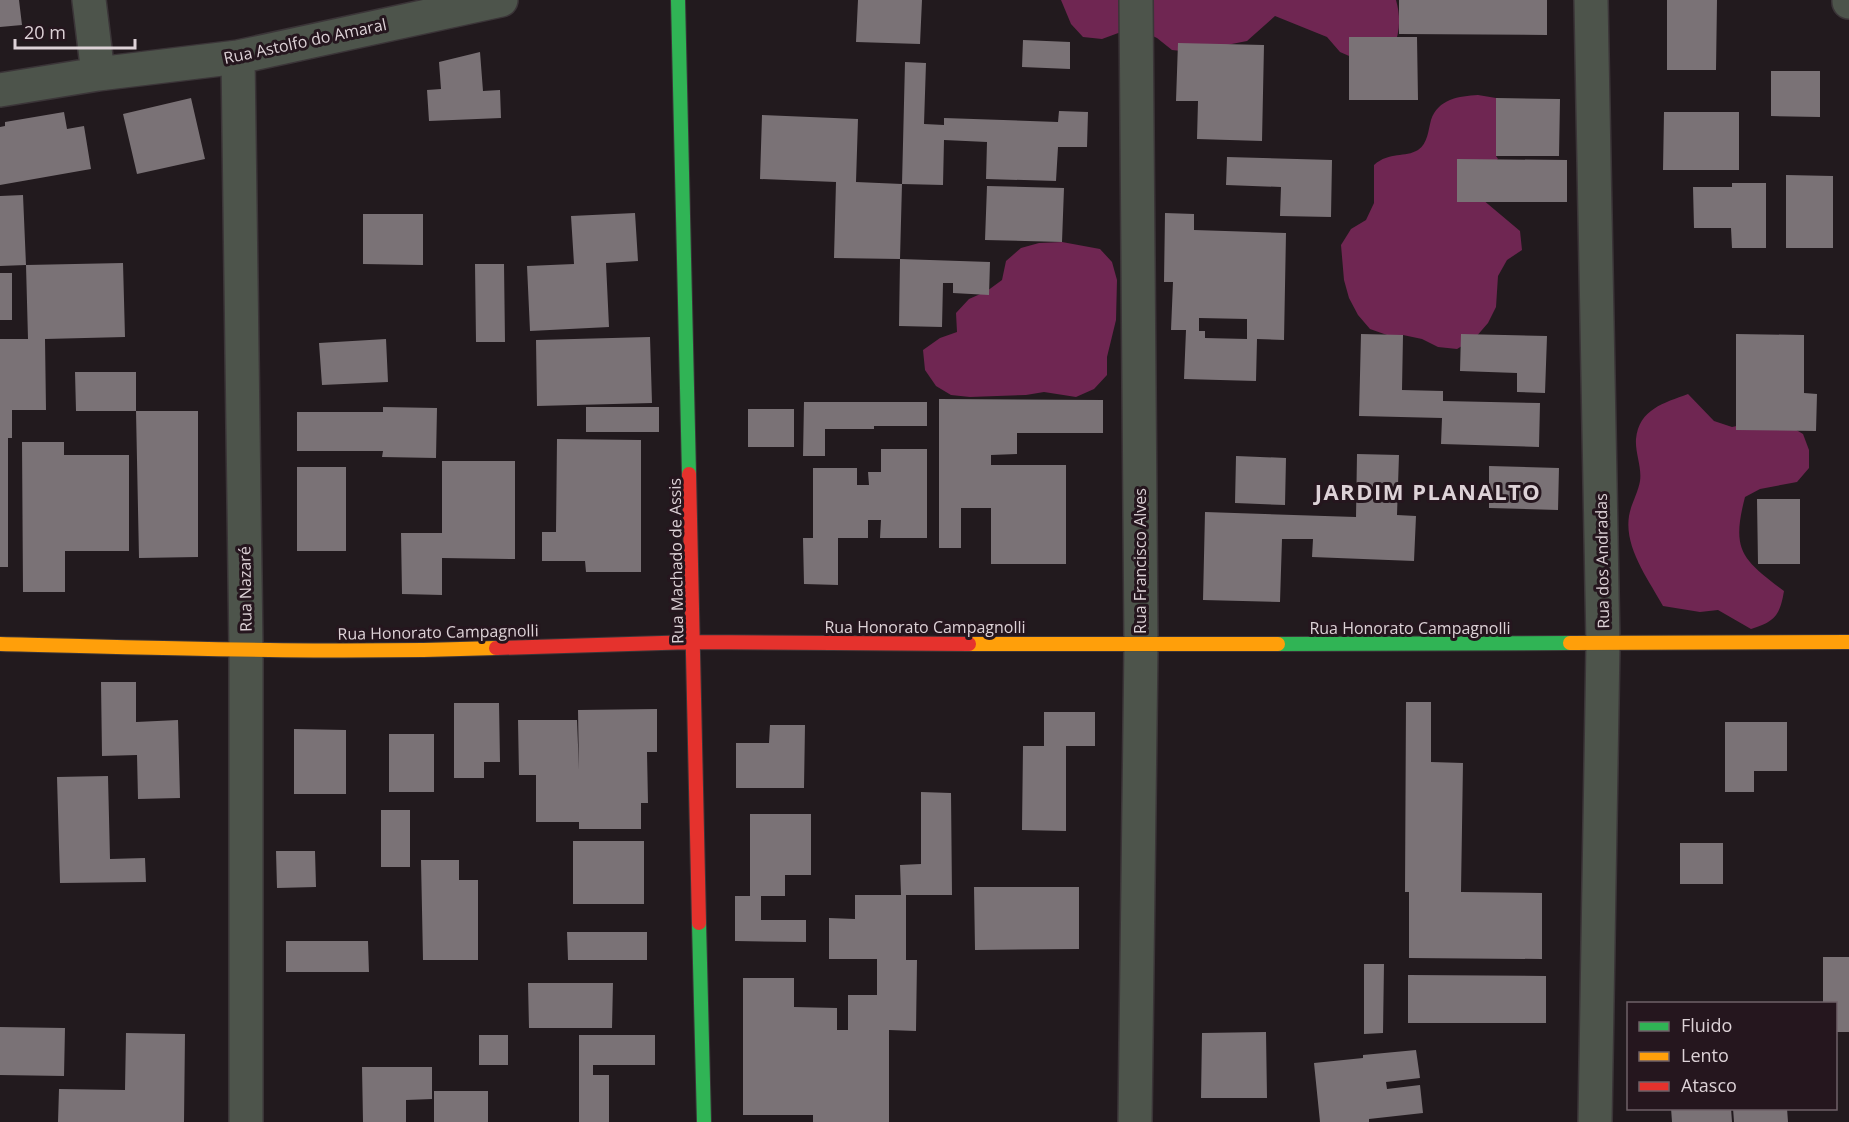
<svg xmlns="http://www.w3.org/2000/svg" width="1849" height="1122" font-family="'Open Sans',sans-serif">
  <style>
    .forest { fill: #6f2652 }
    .building { fill: #7a7276; fill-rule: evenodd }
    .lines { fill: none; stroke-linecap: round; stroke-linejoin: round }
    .street-casing { stroke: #3b3538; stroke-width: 36 }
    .fast-casing { stroke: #3b3538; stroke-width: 16 }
    .slow-casing { stroke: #3b3538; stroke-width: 16 }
    .jam-casing { stroke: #3b3538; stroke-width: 16 }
    .street { stroke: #4d544b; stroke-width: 33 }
    .fast { stroke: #30b455; stroke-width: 14 }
    .slow { stroke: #ff9f0a; stroke-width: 14 }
    .jam { stroke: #e5322d; stroke-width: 14 }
    .labels { text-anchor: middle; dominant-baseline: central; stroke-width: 6; stroke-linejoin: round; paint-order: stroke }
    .street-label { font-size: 16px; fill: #ddd2d7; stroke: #25161e }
    .district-label { font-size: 22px; font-weight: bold; letter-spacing: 1.5px; fill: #ddd2d7; stroke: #25161e }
  </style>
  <rect width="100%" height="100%" fill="#221a1e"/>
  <!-- forest -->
  <path class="forest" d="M 1061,0 L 1396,0 C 1401,18 1400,32 1393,49 L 1356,59 L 1340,52 L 1327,37 L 1275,16 L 1247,41 L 1191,52 L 1172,50 L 1157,38 L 1140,30 L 1121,32 L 1102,39 L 1083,37 L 1071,24 Z
    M 1478,95 L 1496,98 L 1496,156 L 1498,159 L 1478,174 L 1476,194 L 1520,231 L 1522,250 L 1507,260 L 1498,276 L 1496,307 L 1488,323 L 1475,338 L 1457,349 L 1438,347 L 1422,339 L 1403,335 L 1387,335 L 1370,329 L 1358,315 L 1349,298 L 1344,280 L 1341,245 L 1351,229 L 1366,220 L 1374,203 L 1374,165 C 1390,151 1405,158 1418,150 C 1428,143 1428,131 1431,120 C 1438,99 1459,96 1478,95 Z
    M 1062,242 L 1100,249 L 1112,262 L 1117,280 L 1116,320 L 1107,357 L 1107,375 L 1094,389 L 1076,397 L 1044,392 L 1026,395 L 970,397 L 951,395 L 936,386 L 925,370 L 923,350 L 940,338 L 957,332 L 956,313 L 969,299 L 987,291 L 1002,280 L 1006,261 L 1021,248 L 1039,243 Z
    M 1688,394 L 1714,421 L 1732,427 L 1769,419 L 1788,425 L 1803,434 L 1809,450 L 1809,468 L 1797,482 L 1760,489 L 1745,497 C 1731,551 1742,559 1784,591 C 1780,615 1775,622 1751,629 L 1718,610 L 1700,612 L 1663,606 C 1649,580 1624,548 1629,516 C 1631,504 1638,493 1640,481 C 1642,467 1635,453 1636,439 C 1639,409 1664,403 1688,394 Z"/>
  <!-- building -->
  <path class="building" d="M 0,0 L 19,0 L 22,25 L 0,27 Z
    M 858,0 L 922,0 L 920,44 L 856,42 Z
    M 1399,0 L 1547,0 L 1547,35 L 1399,34 Z
    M 1667,0 L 1717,0 L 1716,70 L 1667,70 Z
    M 1349,37 L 1417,37 L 1418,100 L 1349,100 Z
    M 1023,40 L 1070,42 L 1070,69 L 1022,67 Z
    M 1178,43 L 1264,45 L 1262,141 L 1197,139 L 1198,101 L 1176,101 Z
    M 480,52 L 483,91 L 500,90 L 501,118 L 429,121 L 427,90 L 441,89 L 439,62 Z
    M 905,62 L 926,63 L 924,124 L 944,125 L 944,118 L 1058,122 L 1059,111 L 1088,112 L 1087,147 L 1058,147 L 1056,181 L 986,179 L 987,142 L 944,140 L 943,185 L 902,184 Z
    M 1771,71 L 1820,71 L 1820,117 L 1771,116 Z
    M 191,98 L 205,159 L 137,174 L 123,114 Z
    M 1496,98 L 1560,99 L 1559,156 L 1496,156 Z
    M 64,112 L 67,129 L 84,126 L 91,169 L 0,185 L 0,127 L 5,126 L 5,122 Z
    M 1664,112 L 1739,112 L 1739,170 L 1663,170 Z
    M 762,115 L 858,119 L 856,182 L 902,184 L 900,259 L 834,258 L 836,182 L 760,179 Z
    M 1227,157 L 1332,160 L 1331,217 L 1280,216 L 1281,187 L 1226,185 Z
    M 1457,159 L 1567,160 L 1567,202 L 1457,202 Z
    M 1786,175 L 1833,176 L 1833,248 L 1786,248 Z
    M 1732,183 L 1766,183 L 1766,248 L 1732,248 L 1731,228 L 1694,228 L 1693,187 L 1732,187 Z
    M 987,186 L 1064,188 L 1062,242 L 985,240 Z
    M 23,195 L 26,265 L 0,266 L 0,196 Z
    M 635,213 L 638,261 L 606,263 L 609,327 L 530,331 L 527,266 L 574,264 L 571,216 Z
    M 1165,213 L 1194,214 L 1194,230 L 1286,233 L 1284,340 L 1257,339 L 1256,381 L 1184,379 L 1186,330 L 1171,330 L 1173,282 L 1164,282 ZM 1199,318 L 1247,319 L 1247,339 L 1205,338 L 1205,331 L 1199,331 Z
    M 363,214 L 423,214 L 423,265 L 363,264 Z
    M 900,259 L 990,262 L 989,295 L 953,293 L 953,283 L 943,283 L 942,327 L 899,326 Z
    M 123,263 L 125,337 L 45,339 L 46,410 L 12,410 L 12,438 L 8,438 L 8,567 L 0,567 L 0,339 L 28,339 L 26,265 Z
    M 475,264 L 504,264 L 505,342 L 476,342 Z
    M 0,273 L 12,273 L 12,320 L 0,320 Z
    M 1361,334 L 1403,335 L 1402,390 L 1443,391 L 1443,401 L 1540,403 L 1539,447 L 1441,444 L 1442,418 L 1359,416 Z
    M 1461,334 L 1547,336 L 1545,393 L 1517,392 L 1517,373 L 1460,371 Z
    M 1736,334 L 1804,335 L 1804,393 L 1817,394 L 1816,431 L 1736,430 Z
    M 650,337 L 652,403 L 537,406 L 536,340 Z
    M 386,339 L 388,382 L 322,385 L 319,343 Z
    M 75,372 L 136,372 L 136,411 L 76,411 Z
    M 939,399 L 1103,400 L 1103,433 L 1017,433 L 1017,454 L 991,455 L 991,465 L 1066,465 L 1066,564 L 991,564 L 991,508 L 961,508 L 961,548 L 939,548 Z
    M 804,402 L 927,402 L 927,426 L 874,426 L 874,429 L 825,429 L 825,456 L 803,456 Z
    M 383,407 L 437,408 L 436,458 L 382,457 L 383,451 L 297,451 L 297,412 L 383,412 Z
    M 586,407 L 659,407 L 659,432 L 586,432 Z
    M 748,409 L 794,409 L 794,447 L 748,447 Z
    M 136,411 L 198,411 L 198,557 L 139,558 Z
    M 557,439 L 641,440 L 641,572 L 586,572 L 585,561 L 542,561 L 542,532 L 556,532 Z
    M 22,442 L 64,442 L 64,455 L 129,455 L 129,551 L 65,551 L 65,592 L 23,592 Z
    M 881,449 L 927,449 L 927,538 L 880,538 L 881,520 L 868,520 L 868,538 L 838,538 L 838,585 L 804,584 L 803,538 L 813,538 L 813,468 L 857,468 L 857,485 L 869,485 L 868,472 L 881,472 Z
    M 1357,454 L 1399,455 L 1397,515 L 1416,516 L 1414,561 L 1312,557 L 1313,539 L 1282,539 L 1280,602 L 1203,600 L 1205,512 L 1356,517 Z
    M 1236,456 L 1286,458 L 1285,505 L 1235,503 Z
    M 442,461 L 515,461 L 515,559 L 442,558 L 442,595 L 402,594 L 401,533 L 442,533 Z
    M 1489,466 L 1559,468 L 1558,510 L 1489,508 Z
    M 297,467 L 346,467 L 346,551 L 297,551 Z
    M 1757,499 L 1800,499 L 1800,564 L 1758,564 Z
    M 101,682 L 136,682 L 136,722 L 178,720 L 180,798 L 138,799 L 137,755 L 102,756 Z
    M 1406,702 L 1431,702 L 1431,762 L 1463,763 L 1461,892 L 1542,893 L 1542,959 L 1409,958 L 1409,892 L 1405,892 Z
    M 454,703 L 499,703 L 500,762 L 484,762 L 484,778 L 454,778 Z
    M 657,709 L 657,752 L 647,752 L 648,803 L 641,803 L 641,829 L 579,829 L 579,822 L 536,822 L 536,775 L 519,775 L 518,720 L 577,720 L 579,770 L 578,710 Z
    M 1044,712 L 1095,712 L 1095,746 L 1066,746 L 1066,831 L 1022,830 L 1023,746 L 1044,746 Z
    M 1725,722 L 1787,722 L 1787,771 L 1754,771 L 1754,792 L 1725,792 Z
    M 770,725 L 805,725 L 804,788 L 736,788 L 736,743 L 769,743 Z
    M 294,729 L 346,730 L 346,794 L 294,794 Z
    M 389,734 L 434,734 L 434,792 L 389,792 Z
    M 108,776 L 110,859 L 145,858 L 146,882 L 60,883 L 57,777 Z
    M 921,792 L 951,793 L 952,895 L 906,895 L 906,960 L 917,960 L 916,1031 L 889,1030 L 889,1122 L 813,1122 L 813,1115 L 743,1115 L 743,978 L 794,978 L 794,1007 L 837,1008 L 837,1030 L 848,1030 L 848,995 L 877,995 L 877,959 L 829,959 L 829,918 L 855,919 L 855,895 L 901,895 L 900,865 L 921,864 Z
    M 381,810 L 410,810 L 410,867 L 381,867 Z
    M 750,814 L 811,814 L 811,875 L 785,875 L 785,896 L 761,896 L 761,920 L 806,920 L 806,942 L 735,941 L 735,896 L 750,896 Z
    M 573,841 L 644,841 L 644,904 L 573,904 Z
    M 1680,843 L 1723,843 L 1723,884 L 1680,884 Z
    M 276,851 L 315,851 L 316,887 L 277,888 Z
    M 421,860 L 459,860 L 459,880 L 478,880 L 478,960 L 423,960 Z
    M 974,887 L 1079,887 L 1079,949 L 975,950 Z
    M 567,932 L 647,932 L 647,960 L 568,960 Z
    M 286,941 L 368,941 L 369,972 L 286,972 Z
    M 1823,957 L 1849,957 L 1849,1032 L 1836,1032 L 1836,1004 L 1823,1004 Z
    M 1364,964 L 1384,964 L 1383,1033 L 1364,1034 Z
    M 1408,975 L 1546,976 L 1546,1023 L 1408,1023 Z
    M 528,983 L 613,983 L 612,1028 L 529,1028 Z
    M 0,1027 L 65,1028 L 64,1076 L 0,1075 Z
    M 1266,1032 L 1267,1098 L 1201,1098 L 1202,1033 Z
    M 126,1033 L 185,1034 L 184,1122 L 58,1122 L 59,1089 L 125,1090 Z
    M 479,1035 L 508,1035 L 508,1065 L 479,1065 Z
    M 579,1035 L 655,1035 L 655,1065 L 593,1065 L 593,1075 L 609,1075 L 609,1122 L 579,1122 Z
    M 1416,1050 L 1420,1078 L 1386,1082 L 1387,1089 L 1420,1085 L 1423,1113 L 1369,1119 L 1369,1122 L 1320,1122 L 1314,1063 L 1363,1058 L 1363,1055 Z
    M 362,1067 L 432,1067 L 432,1099 L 406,1100 L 406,1122 L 363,1122 Z
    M 434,1091 L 488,1091 L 488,1122 L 434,1122 Z
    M 1671,1108 L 1731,1108 L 1732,1122 L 1672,1122 Z
    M 1733,1108 L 1787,1108 L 1788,1122 L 1734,1122 Z"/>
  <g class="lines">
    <defs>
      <path id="street" d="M 89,0 L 98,74
        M 1591,0 L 1603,644 L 1595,1122
        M 1849,0 L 1849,2
        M 238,57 L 246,650 L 246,1122
        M 0,90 L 98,74 L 238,57 L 501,0
        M 1135,1122 L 1141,645 L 1136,0"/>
      <path id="fast" d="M 678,0 L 689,474
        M 1278,644 L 1570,643
        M 699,923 L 704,1122"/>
      <path id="slow" d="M 1570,643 L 1849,642
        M 0,644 C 165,648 331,654 496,648
        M 969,644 L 1278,644"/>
      <path id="jam" d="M 689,474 L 699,923
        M 496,648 L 694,642 L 969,644"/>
    </defs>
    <!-- street casing -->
    <use href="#street" class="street-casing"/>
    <!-- fast casing -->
    <use href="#fast" class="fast-casing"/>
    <!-- slow casing -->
    <use href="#slow" class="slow-casing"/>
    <!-- jam casing -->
    <use href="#jam" class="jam-casing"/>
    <!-- street -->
    <use href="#street" class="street"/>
    <!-- fast -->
    <use href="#fast" class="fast"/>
    <!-- slow -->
    <use href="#slow" class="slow"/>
    <!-- jam -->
    <use href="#jam" class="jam"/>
  </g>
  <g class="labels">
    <!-- street labels -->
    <g class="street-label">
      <text transform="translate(305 41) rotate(-12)">Rua Astolfo do Amaral</text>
      <text transform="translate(676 561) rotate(-91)">Rua Machado de Assis</text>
      <text transform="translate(1140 561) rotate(-90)">Rua Francisco Alves</text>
      <text transform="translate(1602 561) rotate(-91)">Rua dos Andradas</text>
      <text transform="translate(245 589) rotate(-91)">Rua Nazaré</text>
      <text x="925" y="627">Rua Honorato Campagnolli</text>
      <text x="1410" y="628">Rua Honorato Campagnolli</text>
      <text transform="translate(438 632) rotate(-1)">Rua Honorato Campagnolli</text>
    </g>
    <!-- district labels -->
    <g class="district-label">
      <text x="1428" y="491">JARDIM PLANALTO</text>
    </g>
  </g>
  <!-- legend -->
  <rect x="1627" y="1002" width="210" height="108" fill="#25161e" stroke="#6f6168" stroke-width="1.5"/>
  <rect x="1639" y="1022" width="30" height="9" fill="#30b455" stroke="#6f6168" stroke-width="1.5"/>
  <text x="1681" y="1032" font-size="18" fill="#ddd2d7">Fluido</text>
  <rect x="1639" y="1052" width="30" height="9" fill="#ff9f0a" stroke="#6f6168" stroke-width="1.5"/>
  <text x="1681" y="1062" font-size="18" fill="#ddd2d7">Lento</text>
  <rect x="1639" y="1082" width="30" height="9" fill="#e5322d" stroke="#6f6168" stroke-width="1.5"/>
  <text x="1681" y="1092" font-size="18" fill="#ddd2d7">Atasco</text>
  <!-- scale -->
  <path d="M15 39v9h120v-9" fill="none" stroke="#ddd2d7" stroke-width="3"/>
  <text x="24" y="39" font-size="18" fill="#ddd2d7" stroke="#25161e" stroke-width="4.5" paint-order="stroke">20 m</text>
</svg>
